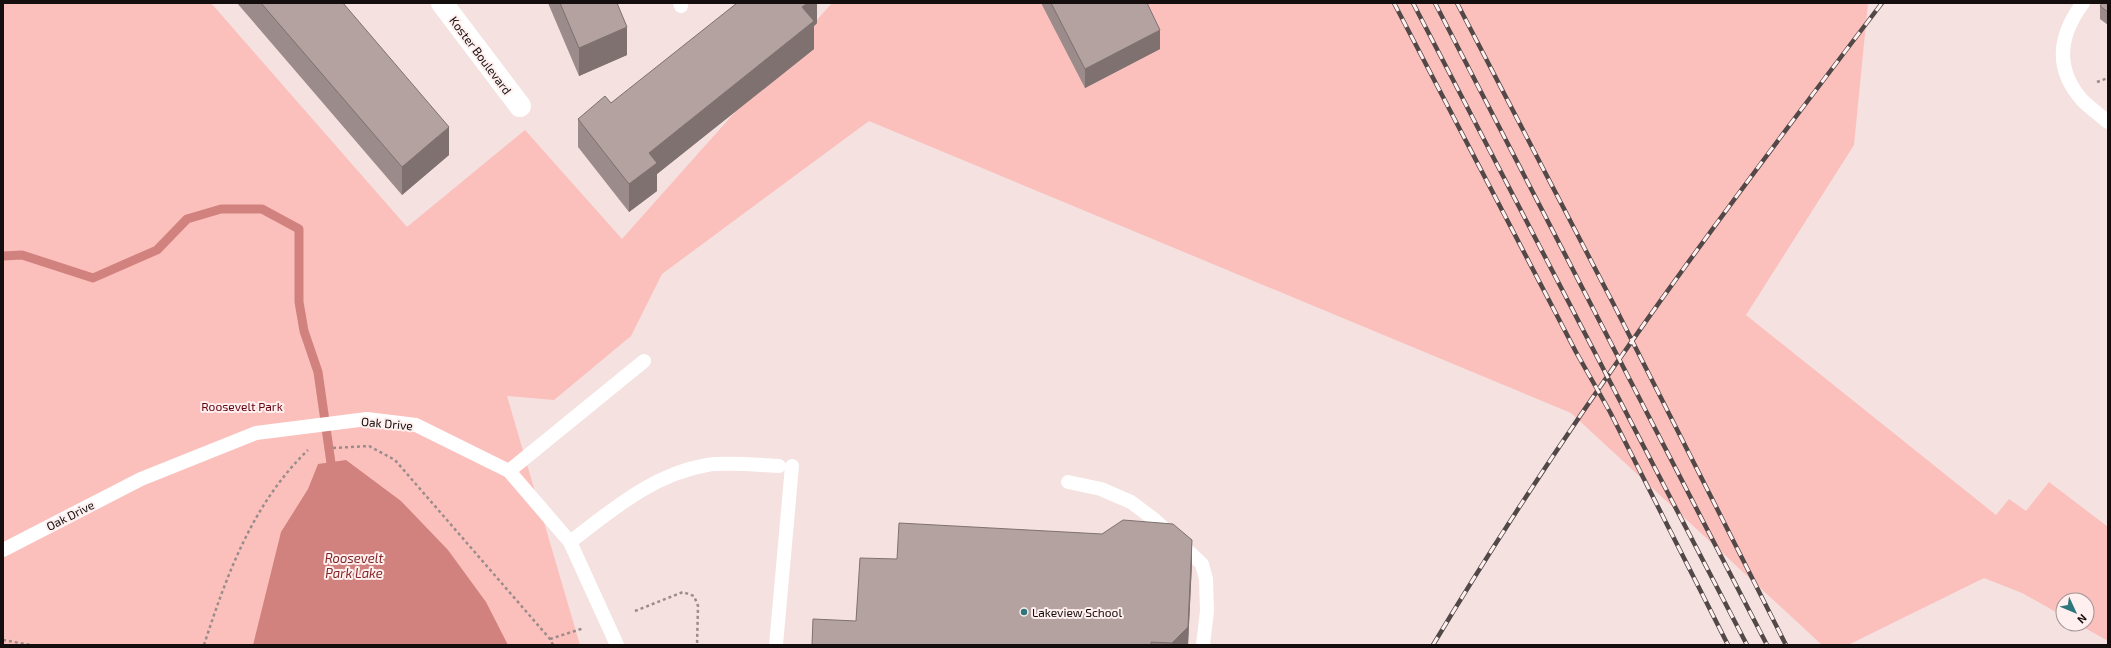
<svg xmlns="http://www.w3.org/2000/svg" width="2111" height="648" font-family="'Exo 2',sans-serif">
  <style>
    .green { fill: #fbc0bc }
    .water { fill: #d1827f }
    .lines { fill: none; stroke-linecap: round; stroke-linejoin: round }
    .stream { stroke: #d1827f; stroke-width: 9 }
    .path { stroke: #9a8c8b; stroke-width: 2.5; stroke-dasharray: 3 3; stroke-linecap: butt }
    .service { stroke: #fff; stroke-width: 14 }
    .minor { stroke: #fff; stroke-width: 22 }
    .rail-casing { stroke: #524848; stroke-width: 4.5 }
    .rail { stroke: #ffefee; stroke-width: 3; stroke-dasharray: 9; stroke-linecap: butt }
    .wall { fill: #9b8b8a }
    .shaded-wall { fill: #7e7170 }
    .building { fill: #b4a2a0; stroke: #7e7170 }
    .poi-dot { fill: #2d767c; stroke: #ffefee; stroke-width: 1.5 }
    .labels { text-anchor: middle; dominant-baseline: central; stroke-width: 4; stroke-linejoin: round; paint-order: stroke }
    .street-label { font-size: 12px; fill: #150e0e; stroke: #ffefee }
    .park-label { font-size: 12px; fill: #650210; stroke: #ffefee }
    .poi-label { font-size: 12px; fill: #150e0e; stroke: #ffefee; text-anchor: start }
    .water-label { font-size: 13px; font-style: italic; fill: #842629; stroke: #ffefee }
  </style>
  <rect width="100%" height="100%" fill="#f4e1e0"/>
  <!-- green -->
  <path class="green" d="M 3,3 L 211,3 L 407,227 L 525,130 L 622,239 L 832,3 L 1868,3 L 1854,145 L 1746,315 L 1996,515 L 2009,499 L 2026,511 L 2049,482 L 2108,527 L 2108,641 L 2078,624 L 2087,624 L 2087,600 L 2063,600 L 2063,616 L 2022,593 L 1984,578 L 1848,645 L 1822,645 L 1571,413 L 869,121 L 662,274 L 631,336 L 554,400 L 507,396 L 580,645 L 3,645 Z"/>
  <!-- water -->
  <path class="water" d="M 346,460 L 401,501 L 448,550 L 486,602 L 508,645 L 253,645 L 281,532 L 308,489 L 318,464 Z"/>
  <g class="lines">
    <!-- stream -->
    <path class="stream" d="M 3,256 L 22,255 L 93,278 L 157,250 L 187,219 L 221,209 L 262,209 L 299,229 L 299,302 L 304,331 L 318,372 L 331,463"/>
    <!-- path -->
    <path class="path" d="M 2097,82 L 2108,78
      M 333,448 L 369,446 L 395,460 L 550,639 L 553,645
      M 635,611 L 683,592 L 694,596 L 698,606 L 697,645
      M 550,639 L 584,628
      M 3,640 L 31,645
      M 204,645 C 227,574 253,503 308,450"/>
    <!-- service -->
    <path class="service" d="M 680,3 L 681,6
      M 2083,3 C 2059,35 2054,68 2082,100 C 2090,108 2100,115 2108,122
      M 509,471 L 644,361
      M 1068,482 L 1101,489 L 1131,502 L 1155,520 L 1202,564 L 1206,579 L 1207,611 L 1203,645
      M 570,542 C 612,510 653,474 707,465 C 725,462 759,465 779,466
      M 3,550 L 141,479 L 256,433 L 367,419 L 416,425 L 509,471 L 570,542 L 617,645
      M 776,645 L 792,466"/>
    <!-- minor -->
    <path class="minor" d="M 442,3 L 520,106"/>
    <defs>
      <path id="rail" d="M 1394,3 L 1576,352 L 1610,412 L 1728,645
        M 1413,3 L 1747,645
        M 1435,3 L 1767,645
        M 1457,3 L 1613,303 L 1786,645
        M 1433,645 C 1567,421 1724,210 1882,3"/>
    </defs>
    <!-- rail casing -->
    <use href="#rail" class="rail-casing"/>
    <!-- rail -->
    <use href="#rail" class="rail"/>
  </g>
  <!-- wall -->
  <path class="wall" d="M 237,3 L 343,3 L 449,155 L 402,195 Z
    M 548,3 L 617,3 L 627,55 L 579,76 Z
    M 817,3 L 817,23 L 814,26 L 814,49 L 657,174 L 657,191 L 629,212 L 578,147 L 578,119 Z
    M 1041,3 L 1147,3 L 1160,49 L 1085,88 Z
    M 2108,3 L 2108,25 L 2100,19 L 2100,6 Z
    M 897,559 L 1192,563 L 1188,645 L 812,645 L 856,621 Z"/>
  <!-- shaded-wall -->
  <path class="shaded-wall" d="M 807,3 L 817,3 L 817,23 L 814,26 L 814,49 L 657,174 L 657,191 L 629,212 L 629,184 L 649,153 L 802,7 Z
    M 627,27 L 627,55 L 579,76 L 579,48 Z
    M 1160,30 L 1160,49 L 1085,88 L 1085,69 Z
    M 449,127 L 449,155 L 402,195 L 402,167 Z
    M 1192,540 L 1192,563 L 1188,645 L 1172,645 Z"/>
  <!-- building -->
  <path class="building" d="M 261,3 L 343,3 L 449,127 L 402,167 Z
    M 560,3 L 617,3 L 627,27 L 579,48 Z
    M 737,3 L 807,3 L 802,7 L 814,21 L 649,153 L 657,163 L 629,184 L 578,119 L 605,96 L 611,103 Z
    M 1051,3 L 1147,3 L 1160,30 L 1085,69 Z
    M 2102,3 L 2108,3 L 2108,12 L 2100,6 Z
    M 1123,520 L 1173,524 L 1192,540 L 1188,627 L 1172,643 L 1151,642 L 1151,645 L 812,645 L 813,619 L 856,621 L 860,558 L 897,559 L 899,523 L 1102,534 Z"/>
  <!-- markers -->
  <circle class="poi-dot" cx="1024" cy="612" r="4"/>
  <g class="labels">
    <!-- street labels -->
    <g class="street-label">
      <text transform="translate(481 55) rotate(53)">Koster Boulevard</text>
      <text transform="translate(387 423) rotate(5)">Oak Drive</text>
      <text transform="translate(70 515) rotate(-27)">Oak Drive</text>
    </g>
    <!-- park labels -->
    <g class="park-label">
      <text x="242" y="406">Roosevelt Park</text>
    </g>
    <!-- poi labels -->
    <g class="poi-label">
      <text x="1032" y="612">Lakeview School</text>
    </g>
    <!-- water labels -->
    <g class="water-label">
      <text x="354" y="558">Roosevelt<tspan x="354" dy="15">Park Lake</tspan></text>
    </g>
  </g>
  <!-- border -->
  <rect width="2111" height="648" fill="none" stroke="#150e0e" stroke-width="8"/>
  <!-- north arrow -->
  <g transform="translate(2075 612) rotate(134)"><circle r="19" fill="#ffefee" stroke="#a19594"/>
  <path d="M0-3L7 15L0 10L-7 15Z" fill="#2d767c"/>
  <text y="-6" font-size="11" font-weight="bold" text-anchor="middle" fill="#150e0e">N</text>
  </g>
</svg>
